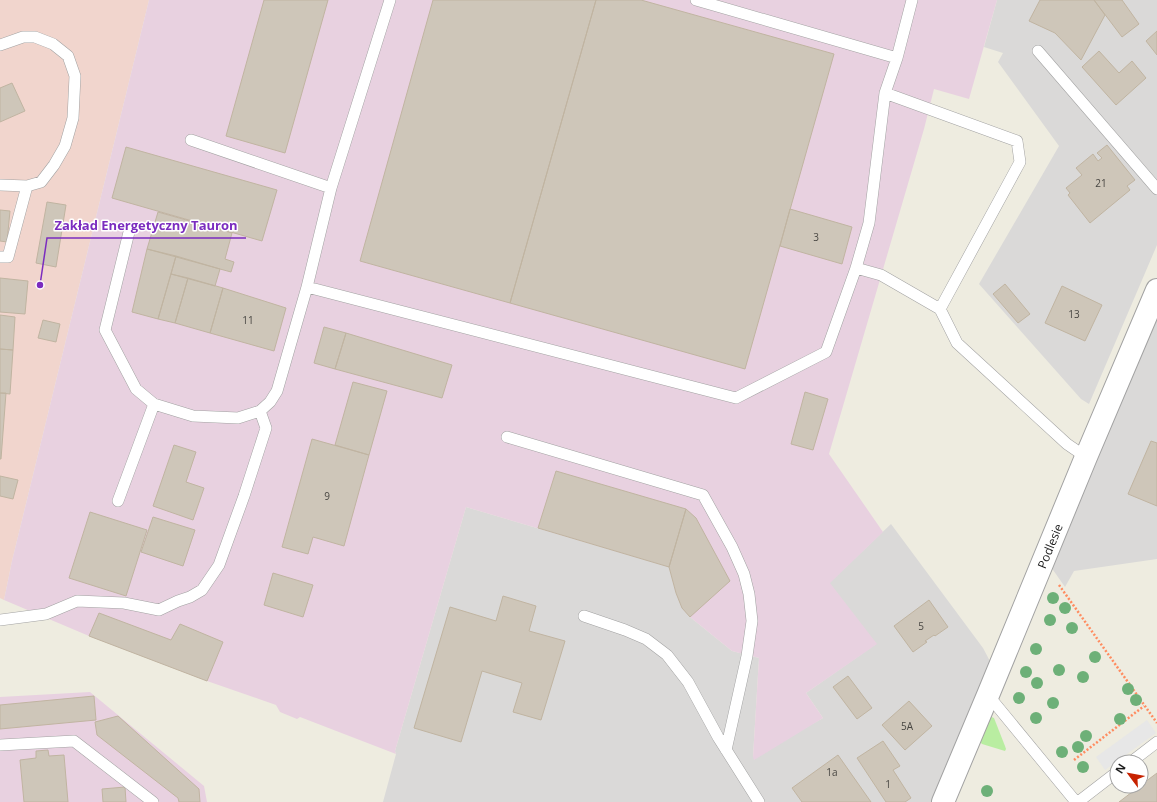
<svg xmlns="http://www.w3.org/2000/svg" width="1157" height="802" font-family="'Open Sans',sans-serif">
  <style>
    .residential { fill: #dad9d8 }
    .commercial { fill: #f1d5cd }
    .industrial { fill: #e8d1e0 }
    .grass { fill: #b9eda1 }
    .parking { fill: #e7e7e7 }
    .building { fill: #cec6b9; stroke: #c0b4a1 }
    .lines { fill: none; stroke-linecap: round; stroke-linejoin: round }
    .lane-casing { stroke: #a2a2a2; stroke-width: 12 }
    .street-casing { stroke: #a2a2a2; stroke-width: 24 }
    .path { stroke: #ff8c60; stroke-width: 2.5; stroke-dasharray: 2 2; stroke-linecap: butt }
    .lane { stroke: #fff; stroke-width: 11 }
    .street { stroke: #fff; stroke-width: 22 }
    .tree { fill: #6db078 }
    .labels { text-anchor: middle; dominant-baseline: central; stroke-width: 3; stroke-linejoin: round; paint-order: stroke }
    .number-label { font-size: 10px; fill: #484642 }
    .street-label { font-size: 12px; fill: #1b1b1b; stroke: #fff }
    .leader { fill: none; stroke: #7b2cbf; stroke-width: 1.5 }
    .callout-dot { fill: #7b2cbf; stroke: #fff; stroke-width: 1.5 }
    .callout-label { font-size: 13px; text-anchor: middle; font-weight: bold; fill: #7b2cbf; stroke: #fff; stroke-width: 3; stroke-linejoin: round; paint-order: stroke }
  </style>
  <rect width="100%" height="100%" fill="#eeece0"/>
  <!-- residential -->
  <path class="residential" d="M 997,0 L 1157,0 L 1157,245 L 1089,404 L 1081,399 L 979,284 L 1059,146 L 998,62 L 1003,53 L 984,47 Z
    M 1157,311 L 1157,559 L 1074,571 L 1065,587 L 1051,567 Z
    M 466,507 L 669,567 L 676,593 L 682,607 L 690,617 L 732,651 L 759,658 L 753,757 L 823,718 L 806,693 L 876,644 L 829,583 L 891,524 L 983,648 L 992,665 L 931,802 L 383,802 L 396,754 L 395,751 Z"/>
  <!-- commercial -->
  <path class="commercial" d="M 0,0 L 149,0 L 12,561 L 4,600 L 0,598 Z"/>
  <!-- industrial -->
  <path class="industrial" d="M 149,0 L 997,0 L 969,99 L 934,89 L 924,129 L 829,454 L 883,532 L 830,583 L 877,644 L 806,693 L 823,718 L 754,760 L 753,757 L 759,658 L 732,651 L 690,617 L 682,608 L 676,593 L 669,567 L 466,507 L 395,751 L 396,754 L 300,717 L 297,719 L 280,712 L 276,705 L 207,681 L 89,636 L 4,600 L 12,561 Z
    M 90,692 L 204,786 L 207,802 L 0,802 L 0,697 Z"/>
  <!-- grass -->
  <path class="grass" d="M 989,716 L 994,718 L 1005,746 L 1006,749 L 1005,751 L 982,744 L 979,741 Z"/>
  <!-- parking -->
  <path class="parking" d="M 1147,720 L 1156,733 L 1105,770 L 1096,757 Z"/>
  <!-- building -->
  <path class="building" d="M 264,0 L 328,0 L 285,153 L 226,136 Z
    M 433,0 L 596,0 L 510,303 L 360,261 Z
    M 596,0 L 641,0 L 834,54 L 745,369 L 510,303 Z
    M 1040,0 L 1094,0 L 1105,15 L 1081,60 L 1055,33 L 1029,21 Z
    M 1094,0 L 1122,0 L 1139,24 L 1122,37 Z
    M 1157,31 L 1157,55 L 1146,41 Z
    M 1099,51 L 1119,73 L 1132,61 L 1146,78 L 1116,105 L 1082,67 Z
    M 12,83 L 25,111 L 0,122 L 0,88 Z
    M 1107,145 L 1135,180 L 1127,186 L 1130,190 L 1090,223 L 1068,195 L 1070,193 L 1066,188 L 1082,175 L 1076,168 L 1093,154 L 1098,161 L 1102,158 L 1097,153 Z
    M 126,147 L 277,190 L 262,241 L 112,198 Z
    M 47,202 L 66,205 L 56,267 L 36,263 Z
    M 790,209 L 852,227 L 842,264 L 780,246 Z
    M 0,210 L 10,211 L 7,242 L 0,241 Z
    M 158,212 L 232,233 L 225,259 L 234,262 L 231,272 L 147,249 Z
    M 147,249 L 176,256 L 158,319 L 132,312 Z
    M 176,256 L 220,269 L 215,286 L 171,274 Z
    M 171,274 L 188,278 L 175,323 L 158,319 Z
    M 0,278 L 28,281 L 25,314 L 0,312 Z
    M 188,278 L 223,288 L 210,333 L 175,323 Z
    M 1005,284 L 1030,314 L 1018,323 L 993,294 Z
    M 1062,286 L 1102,305 L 1085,341 L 1045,323 Z
    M 223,288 L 286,308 L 274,351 L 210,333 Z
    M 0,315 L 15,317 L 13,350 L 0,349 Z
    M 43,320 L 60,324 L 56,342 L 38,338 Z
    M 324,327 L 346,333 L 335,369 L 314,363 Z
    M 346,333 L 452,365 L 442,398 L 335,369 Z
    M 0,349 L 13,350 L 10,394 L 0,393 Z
    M 353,382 L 387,391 L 369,455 L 335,445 Z
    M 805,392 L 828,399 L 813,450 L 791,444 Z
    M 0,393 L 6,393 L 1,459 L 0,459 Z
    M 312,439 L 369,455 L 344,546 L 313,537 L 308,554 L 282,547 Z
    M 1151,441 L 1157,443 L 1157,506 L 1128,494 Z
    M 174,445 L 196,452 L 186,482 L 204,488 L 193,520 L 153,506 Z
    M 556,471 L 686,509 L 669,567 L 538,528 Z
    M 0,476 L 18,480 L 13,499 L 0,496 Z
    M 686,509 L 696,518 L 730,581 L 690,617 L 682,608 L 676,593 L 669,567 Z
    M 90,512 L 147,530 L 126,596 L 69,578 Z
    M 153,517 L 195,530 L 183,566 L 141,552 Z
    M 273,573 L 313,585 L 303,617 L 264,605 Z
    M 503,596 L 536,606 L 529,631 L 565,641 L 541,720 L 513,712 L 522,683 L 482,671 L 461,742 L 414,728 L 450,607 L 496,621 Z
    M 929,600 L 948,627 L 935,636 L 934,635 L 925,641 L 927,642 L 913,652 L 894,626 Z
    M 99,613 L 171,640 L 180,624 L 223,642 L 207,681 L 89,636 Z
    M 848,676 L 872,708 L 857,719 L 833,687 Z
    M 94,696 L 96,720 L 0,729 L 0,705 Z
    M 909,701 L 932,726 L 905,750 L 882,725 Z
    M 118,716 L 199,789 L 200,802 L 179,802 L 178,798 L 97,735 L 95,722 Z
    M 883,741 L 900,766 L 893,770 L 911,798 L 905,802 L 886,802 L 857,758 Z
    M 48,750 L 49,756 L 64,755 L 68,802 L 24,802 L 20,760 L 36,758 L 36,751 Z
    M 838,755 L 871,802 L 802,802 L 792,788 Z
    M 1157,773 L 1157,802 L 1119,802 L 1140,786 L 1141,786 L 1141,785 Z
    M 125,787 L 126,802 L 103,802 L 102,789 Z"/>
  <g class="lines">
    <defs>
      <path id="lane" d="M 390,0 L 331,188 L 307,287 L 736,398 L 826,352 L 856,268 L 869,223 L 885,93 L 897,58 L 912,0
        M 696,0 L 897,58
        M 0,45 L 23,37 L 35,37 L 53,44 L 68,56 L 75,76 L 73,118 L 65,146 L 54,165 L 41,182 L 27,186
        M 1038,51 L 1157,189
        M 885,93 L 1017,141 L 1020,162 L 940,309 L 957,343 L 1067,444 L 1086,457
        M 191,140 L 331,188
        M 0,185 L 27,186 L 8,257 L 0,257
        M 130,228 L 105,330 L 136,389 L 154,404
        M 856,268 L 881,275 L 940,309
        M 507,437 L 703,495 L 732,547 L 744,574 L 749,594 L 752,621 L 747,656 L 726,750
        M 118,501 L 154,404 L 193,416 L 238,418 L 260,411 L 270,402 L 277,391 L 307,287
        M 584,616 L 625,630 L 646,639 L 667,655 L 688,682 L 718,737 L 759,802
        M 0,620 L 46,614 L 77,601 L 124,603 L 159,610 L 178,601 L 190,597 L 202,590 L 219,565 L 244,496 L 266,428 L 260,411
        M 988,695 L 1076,802
        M 0,745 L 74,741 L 153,802
        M 1131,762 L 1157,742
        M 1078,802 L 1117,772"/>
      <path id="street" d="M 943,802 L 988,695 L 1086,457 L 1157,290"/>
    </defs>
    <!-- lane casing -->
    <use href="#lane" class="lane-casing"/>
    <!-- street casing -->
    <use href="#street" class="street-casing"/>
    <!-- path -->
    <path class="path" d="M 1059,585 L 1157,723
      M 1074,760 L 1144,706"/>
    <!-- lane -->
    <use href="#lane" class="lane"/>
    <!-- street -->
    <use href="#street" class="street"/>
  </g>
  <!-- trees -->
  <g class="tree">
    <circle cx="1053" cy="598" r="6"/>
    <circle cx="1065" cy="608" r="6"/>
    <circle cx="1050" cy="620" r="6"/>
    <circle cx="1072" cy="628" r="6"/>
    <circle cx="1036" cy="649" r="6"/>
    <circle cx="1095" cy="657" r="6"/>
    <circle cx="1059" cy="670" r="6"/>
    <circle cx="1026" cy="672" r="6"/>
    <circle cx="1083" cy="677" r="6"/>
    <circle cx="1037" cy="683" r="6"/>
    <circle cx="1128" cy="689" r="6"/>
    <circle cx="1019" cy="698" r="6"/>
    <circle cx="1136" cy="700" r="6"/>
    <circle cx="1053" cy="703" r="6"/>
    <circle cx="1036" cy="718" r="6"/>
    <circle cx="1120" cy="719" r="6"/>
    <circle cx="1086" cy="736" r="6"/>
    <circle cx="1078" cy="747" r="6"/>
    <circle cx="1062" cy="752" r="6"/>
    <circle cx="1083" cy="767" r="6"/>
    <circle cx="987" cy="791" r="6"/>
  </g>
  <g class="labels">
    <!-- number labels -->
    <g class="number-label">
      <text x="1101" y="183">21</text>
      <text x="816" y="237">3</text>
      <text x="1074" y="314">13</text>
      <text x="248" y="320">11</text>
      <text x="327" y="496">9</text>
      <text x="921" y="626">5</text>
      <text x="907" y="726">5A</text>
      <text x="832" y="772">1a</text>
      <text x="888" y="784">1</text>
    </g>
    <!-- street labels -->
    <g class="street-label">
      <text transform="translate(1050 546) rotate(-68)">Podlesie</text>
    </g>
  </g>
  <!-- callouts -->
  <path class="leader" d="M40 285L47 238H246"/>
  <circle class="callout-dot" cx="40" cy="285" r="4"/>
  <g class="callout-label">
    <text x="146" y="230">Zakład Energetyczny Tauron</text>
  </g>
  <!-- north arrow -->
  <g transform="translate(1129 774) rotate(302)"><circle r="19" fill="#ffffff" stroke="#a4a4a4"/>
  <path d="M0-3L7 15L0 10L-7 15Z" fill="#c72200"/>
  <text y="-6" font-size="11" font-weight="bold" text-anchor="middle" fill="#1b1b1b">N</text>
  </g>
</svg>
